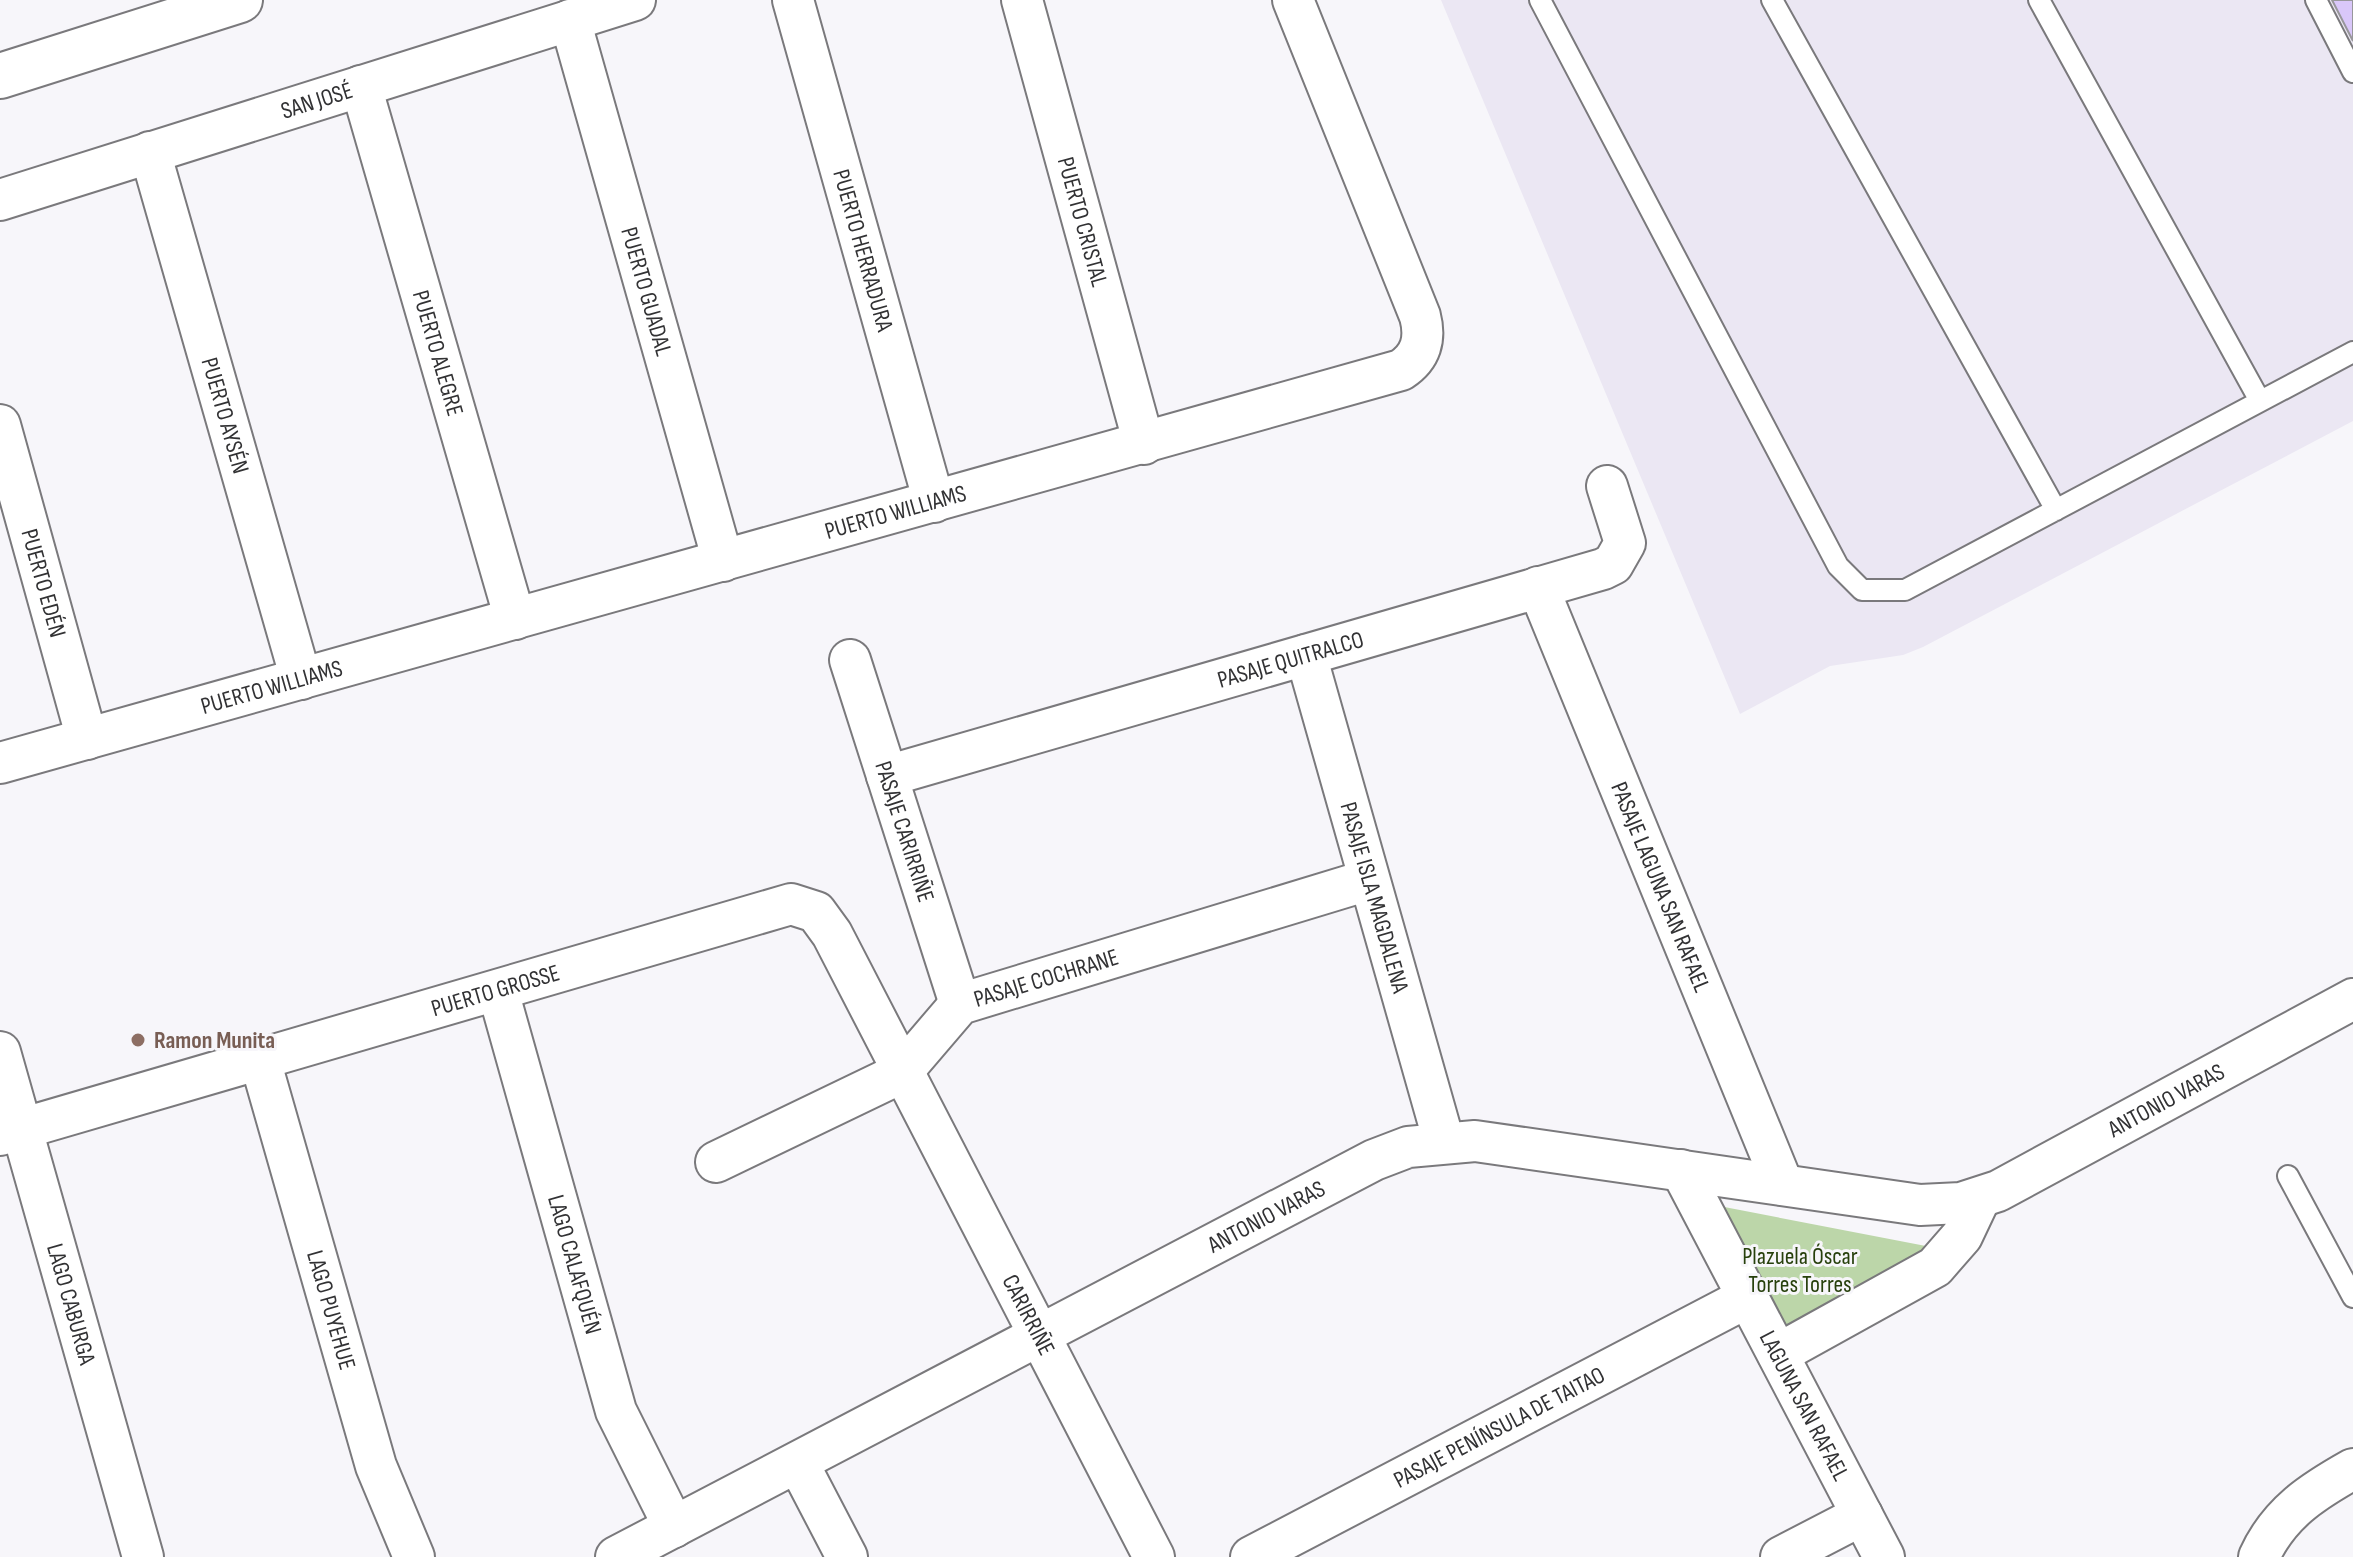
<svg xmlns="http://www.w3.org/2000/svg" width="2353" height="1557" font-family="'Sofia Sans Condensed',sans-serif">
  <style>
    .built { fill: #ebe7f3 }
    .green { fill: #bcd6a9 }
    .building { fill: #d9c7f9; stroke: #98979b; stroke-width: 2 }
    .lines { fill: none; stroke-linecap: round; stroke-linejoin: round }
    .service-casing { stroke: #7a797c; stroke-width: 24 }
    .minor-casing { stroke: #7a797c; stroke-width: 44 }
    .primary-casing { stroke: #7a797c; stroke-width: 48 }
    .service { stroke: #fff; stroke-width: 20 }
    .minor { stroke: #fff; stroke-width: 40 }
    .primary { stroke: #fff; stroke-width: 44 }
    .education-dot { fill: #8d6e63; stroke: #f7f6fa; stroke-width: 3 }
    .labels { text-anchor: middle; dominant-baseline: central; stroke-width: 6; stroke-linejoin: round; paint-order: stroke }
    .street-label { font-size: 24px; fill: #323234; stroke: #f7f6fa }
    .education-label { font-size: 24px; font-weight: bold; fill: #785e54; stroke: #f7f6fa; text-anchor: start }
    .park-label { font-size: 24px; fill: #27400c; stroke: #f7f6fa }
  </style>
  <rect width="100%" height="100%" fill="#f7f6fa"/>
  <!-- built -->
  <path class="built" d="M 1441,0 L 2353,0 L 2353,421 L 1923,647 L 1903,655 L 1830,666 L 1740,714 Z"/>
  <!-- green -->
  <path class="green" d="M 1714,1205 L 1931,1247 L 1779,1338 Z"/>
  <!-- building -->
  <path class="building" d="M 2332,0 L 2353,0 L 2353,41 Z"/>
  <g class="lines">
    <defs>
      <path id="service" d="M 1540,0 L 1838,566 L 1862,590 L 1905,590 L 2353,352
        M 1772,0 L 2056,510
        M 2039,0 L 2260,401
        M 2316,0 L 2353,72
        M 2288,1176 L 2353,1297"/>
      <g id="minor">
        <path id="s1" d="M 793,0 L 934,502"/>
        <path id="s2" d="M 1022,0 L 1144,444"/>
        <path id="s3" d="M 570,20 L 723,561"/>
        <path id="s4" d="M 361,86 L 515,619"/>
        <path id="s5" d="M 150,152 L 301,679"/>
        <path id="s6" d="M 0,200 L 635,0"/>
        <path id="s7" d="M 0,425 L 87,739"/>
        <path id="s8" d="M 1538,587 L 1783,1185"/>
        <path id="s9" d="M 1306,655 L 1444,1142"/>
        <path id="s10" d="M 850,660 L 960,1004"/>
        <path id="s11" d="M 0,763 L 1401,370 C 1421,357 1426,339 1420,316 L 1293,0"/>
        <path id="s12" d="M 887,776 L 1603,569 L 1613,564 L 1625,543 L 1607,486"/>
        <path id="s13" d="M 498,991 L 616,1411 L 674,1527"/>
        <path id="s14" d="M 0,1052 L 143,1557"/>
        <path id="s15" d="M 260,1060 L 376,1466 L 414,1557"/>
        <path id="s16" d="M 0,1135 L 791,904 L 816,912 L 832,934 L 1154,1557"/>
        <path id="s17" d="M 716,1162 L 901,1073 L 960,1004 L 1368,880"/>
        <path id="s18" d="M 1681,1170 L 1884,1557"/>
        <path d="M 1778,1354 L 1935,1267 L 1962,1236 L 1980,1198"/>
        <path d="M 798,1463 L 847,1557"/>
        <path id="s19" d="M 616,1557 L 1374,1160 L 1408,1147 L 1475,1141 L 1920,1205 L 1961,1203 L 1998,1191 L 2353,999"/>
        <path id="s20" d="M 1251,1557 L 1748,1297"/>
        <path d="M 1781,1557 L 1862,1515"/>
        <path d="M 2259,1557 C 2279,1513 2312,1492 2353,1469"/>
      </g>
      <path id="primary" d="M 0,76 L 240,0"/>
    </defs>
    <!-- service casing -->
    <use href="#service" class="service-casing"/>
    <!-- minor casing -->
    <use href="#minor" class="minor-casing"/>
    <!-- primary casing -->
    <use href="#primary" class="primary-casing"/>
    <!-- service -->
    <use href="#service" class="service"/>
    <!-- minor -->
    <use href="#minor" class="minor"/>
    <!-- primary -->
    <use href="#primary" class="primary"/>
  </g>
  <!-- markers -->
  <circle class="education-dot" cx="138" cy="1040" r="8"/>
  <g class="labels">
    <!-- street labels -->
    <g class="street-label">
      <text stroke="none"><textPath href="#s6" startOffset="332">SAN JOSÉ</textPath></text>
      <text stroke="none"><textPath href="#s2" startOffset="230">PUERTO CRISTAL</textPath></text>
      <text stroke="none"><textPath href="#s1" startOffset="260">PUERTO HERRADURA</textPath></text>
      <text stroke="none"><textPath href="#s3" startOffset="282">PUERTO GUADAL</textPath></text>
      <text stroke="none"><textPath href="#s4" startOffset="278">PUERTO ALEGRE</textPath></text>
      <text stroke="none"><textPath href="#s5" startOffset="274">PUERTO AYSÉN</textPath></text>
      <text stroke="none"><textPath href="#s11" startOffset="930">PUERTO WILLIAMS</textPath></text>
      <text stroke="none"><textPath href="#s7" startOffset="164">PUERTO EDÉN</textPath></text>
      <text stroke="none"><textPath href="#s12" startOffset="420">PASAJE QUITRALCO</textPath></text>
      <text stroke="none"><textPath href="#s11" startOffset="282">PUERTO WILLIAMS</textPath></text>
      <text stroke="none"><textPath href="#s10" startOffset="180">PASAJE CARIRRIÑE</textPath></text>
      <text stroke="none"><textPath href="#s8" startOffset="324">PASAJE LAGUNA SAN RAFAEL</textPath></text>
      <text stroke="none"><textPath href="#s9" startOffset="252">PASAJE ISLA MAGDALENA</textPath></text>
      <text stroke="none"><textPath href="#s17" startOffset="386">PASAJE COCHRANE</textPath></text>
      <text stroke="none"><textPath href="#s16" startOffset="516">PUERTO GROSSE</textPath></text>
      <text stroke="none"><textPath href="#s19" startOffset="1680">ANTONIO VARAS</textPath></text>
      <text stroke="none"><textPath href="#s19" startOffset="734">ANTONIO VARAS</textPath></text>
      <text stroke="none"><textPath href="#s13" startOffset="284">LAGO CALAFQUÉN</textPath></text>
      <text stroke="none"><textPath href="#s14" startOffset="262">LAGO CABURGA</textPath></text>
      <text stroke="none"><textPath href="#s15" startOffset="260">LAGO PUYEHUE</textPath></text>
      <text stroke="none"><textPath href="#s16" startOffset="1306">CARIRRIÑE</textPath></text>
      <text stroke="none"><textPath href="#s18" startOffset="266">LAGUNA SAN RAFAEL</textPath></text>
      <text stroke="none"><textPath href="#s20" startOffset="280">PASAJE PENÍNSULA DE TAITAO</textPath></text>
    </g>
    <!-- education labels -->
    <g class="education-label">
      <text x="154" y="1040">Ramon Munita</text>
    </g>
    <!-- park labels -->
    <g class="park-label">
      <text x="1800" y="1256">Plazuela Óscar<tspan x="1800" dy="28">Torres Torres</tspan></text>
    </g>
  </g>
</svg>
